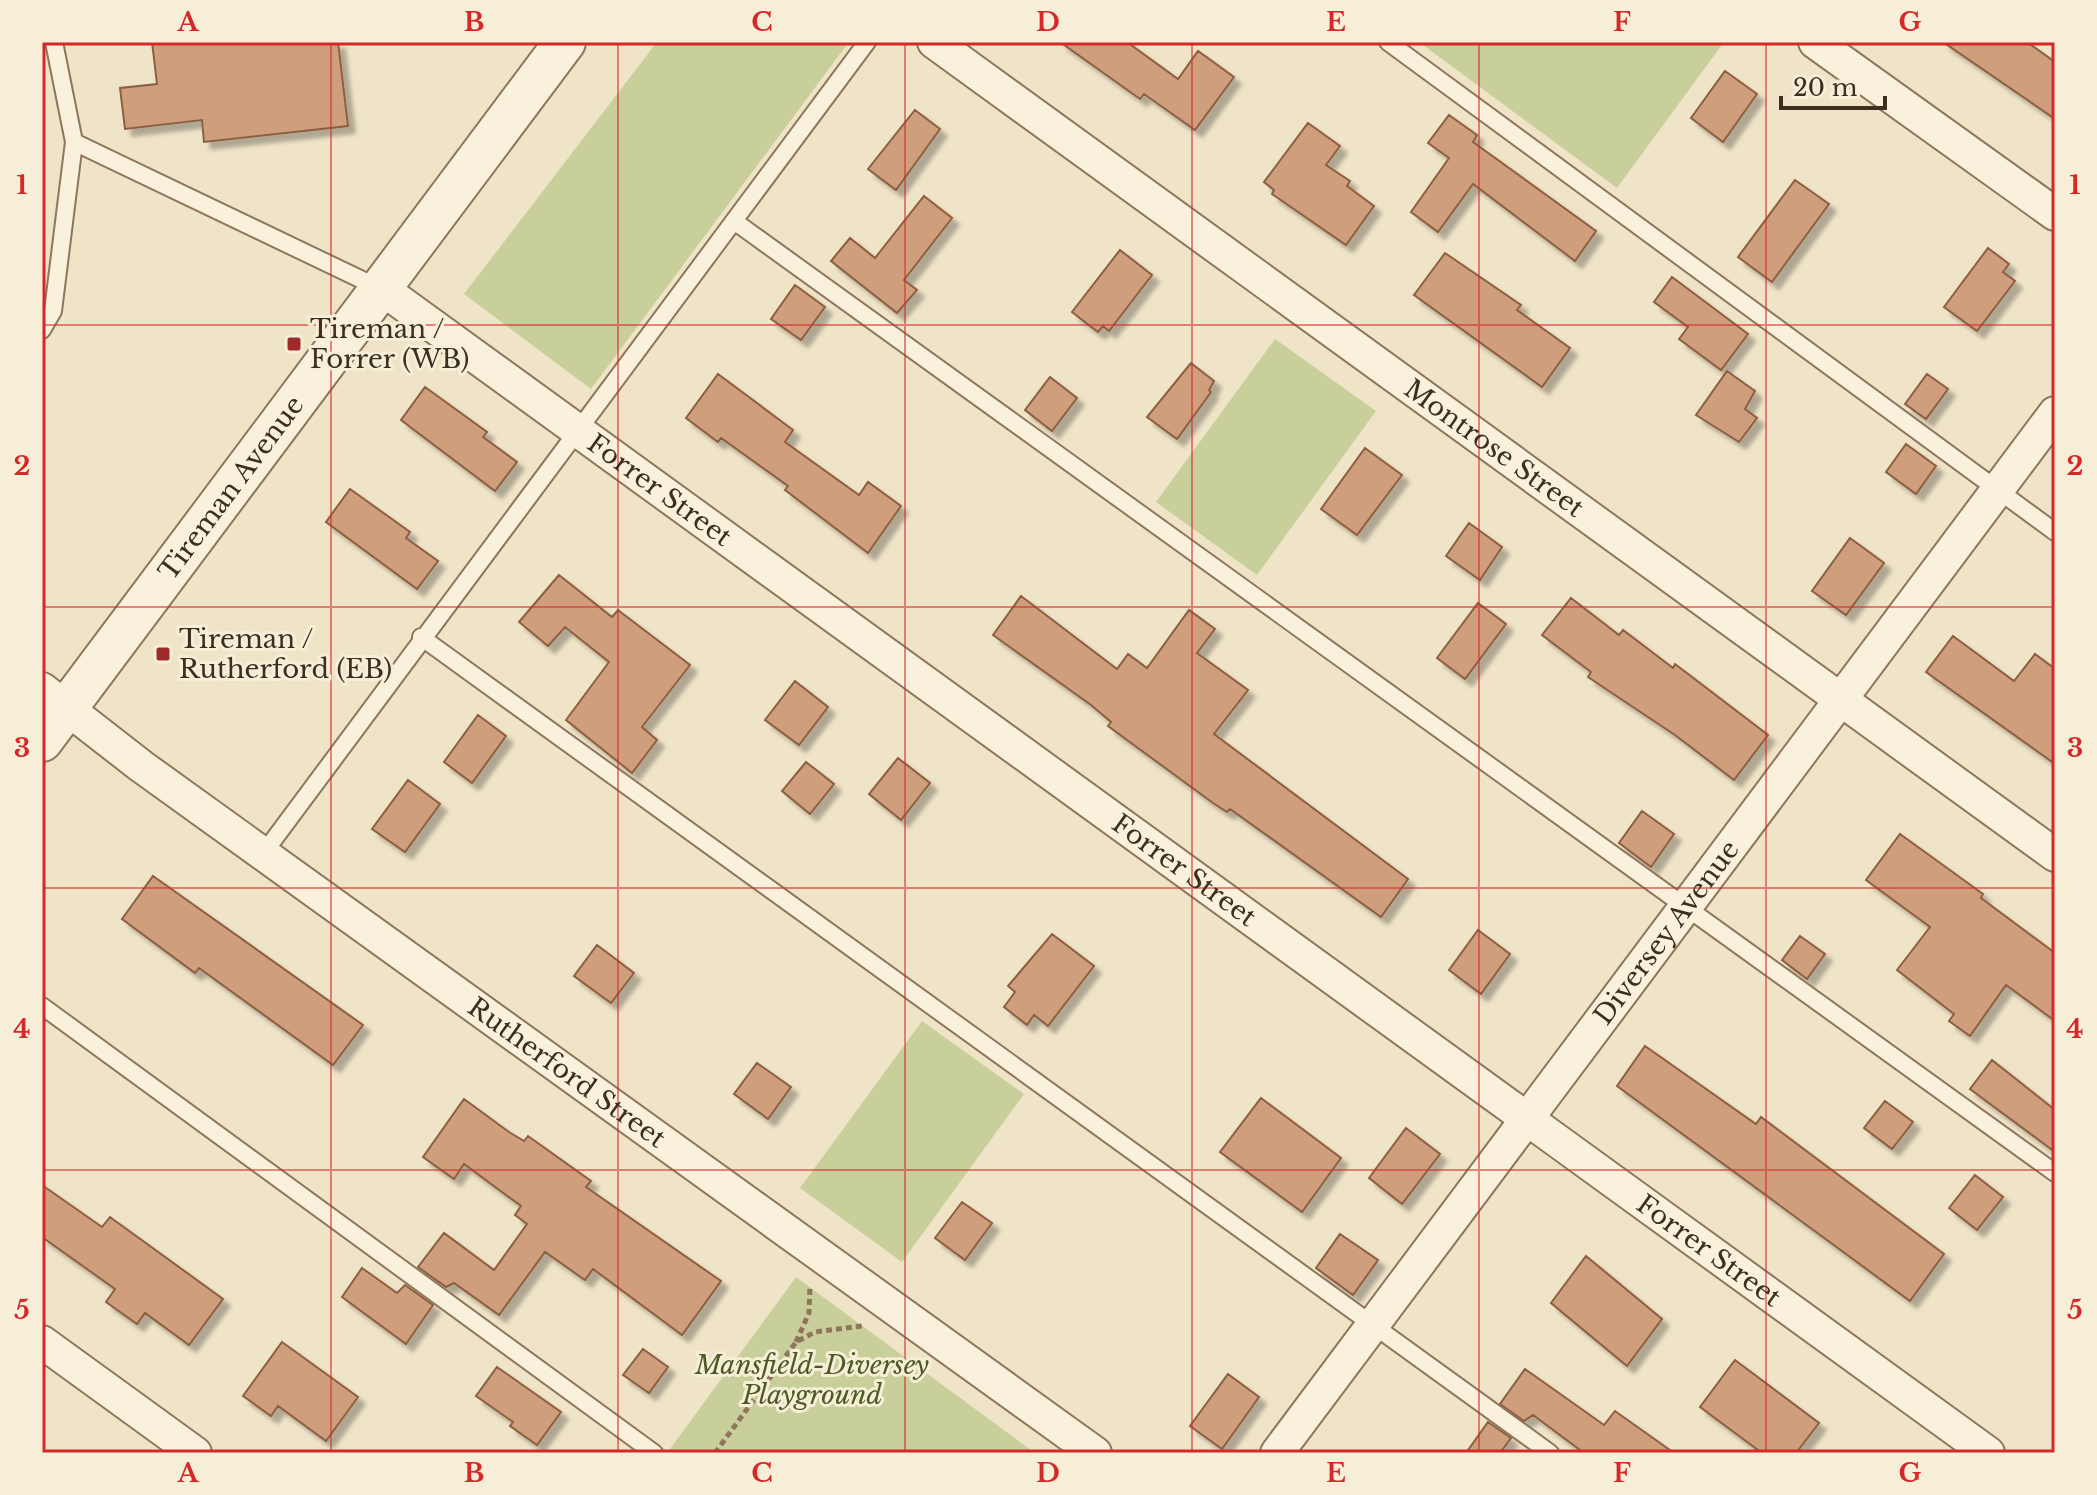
<svg xmlns="http://www.w3.org/2000/svg" width="2097" height="1495" font-family="'Libre Baskerville',serif">
  <style>
    .green { fill: #c9cf9b }
    .building { fill: #cf9f7d; stroke: #8d5f41; stroke-width: 2; filter: url(#shadow) }
    .lines { fill: none; stroke-linecap: round; stroke-linejoin: round }
    .service-casing { stroke: #8d765c; stroke-width: 20 }
    .minor-casing { stroke: #8d765c; stroke-width: 36 }
    .tertiary-casing { stroke: #8d765c; stroke-width: 44 }
    .path { stroke: #8d765c; stroke-width: 5; stroke-dasharray: 6 4; stroke-linecap: butt }
    .service { stroke: #faf1dc; stroke-width: 16 }
    .minor { stroke: #faf1dc; stroke-width: 32 }
    .tertiary { stroke: #faf1dc; stroke-width: 40 }
    .grid { fill: none; stroke: #d62828; stroke-width: 2; stroke-opacity: 0.55 }
    .poi-dot { fill: #9e2a2b; stroke: #f7eed8; stroke-width: 3 }
    .labels { text-anchor: middle; dominant-baseline: central; stroke-width: 6; stroke-linejoin: round; paint-order: stroke }
    .poi-label { font-size: 26px; fill: #3d2e20; stroke: #f7eed8; text-anchor: start }
    .street-label { font-size: 26px; fill: #3d2e20; stroke: #f7eed8 }
    .park-label { font-size: 26px; font-style: italic; fill: #4d5a26; stroke: #f7eed8 }
    .neatline { fill: none; stroke: #d62828; stroke-width: 3 }
    .grid-label { font-size: 26px; text-anchor: middle; font-weight: bold; fill: #d62828 }
  </style>
  <defs>
    <filter id="shadow"><feDropShadow dx="7" dy="7" stdDeviation="2" flood-color="#0004"/></filter>
  </defs>
  <rect width="100%" height="100%" fill="#f0e4c8"/>
  <!-- green -->
  <path class="green" d="M 657,42 L 849,42 L 591,389 L 464,294 Z
    M 1419,42 L 1724,42 L 1617,188 Z
    M 1275,339 L 1376,411 L 1257,575 L 1156,502 Z
    M 922,1021 L 1024,1094 L 902,1262 L 800,1188 Z
    M 796,1277 L 1035,1453 L 667,1453 Z"/>
  <!-- building -->
  <path class="building" d="M 152,42 L 338,42 L 348,126 L 204,142 L 202,120 L 125,129 L 120,88 L 157,84 Z
    M 1060,42 L 1127,42 L 1178,79 L 1198,51 L 1234,77 L 1195,130 L 1144,94 L 1140,99 Z
    M 1943,42 L 2027,42 L 2055,62 L 2055,119 Z
    M 1725,71 L 1757,94 L 1723,142 L 1691,118 Z
    M 915,110 L 940,129 L 896,190 L 868,169 Z
    M 1449,115 L 1477,135 L 1473,142 L 1596,231 L 1575,261 L 1473,184 L 1438,232 L 1411,212 L 1449,158 L 1428,143 Z
    M 1308,123 L 1340,146 L 1326,165 L 1350,181 L 1347,186 L 1374,206 L 1346,245 L 1272,194 L 1274,190 L 1264,182 Z
    M 1795,180 L 1829,204 L 1772,282 L 1738,257 Z
    M 924,196 L 952,218 L 904,280 L 917,290 L 897,313 L 831,261 L 850,238 L 875,258 Z
    M 1988,248 L 2009,264 L 2003,272 L 2015,281 L 1977,331 L 1944,307 Z
    M 1120,250 L 1152,275 L 1109,331 L 1103,326 L 1098,332 L 1072,312 Z
    M 1445,253 L 1521,305 L 1517,310 L 1570,348 L 1542,387 L 1414,295 Z
    M 1672,277 L 1748,334 L 1721,370 L 1679,339 L 1688,327 L 1654,302 Z
    M 795,285 L 825,307 L 801,340 L 771,319 Z
    M 1191,363 L 1214,381 L 1209,390 L 1211,392 L 1177,439 L 1147,417 Z
    M 1727,371 L 1755,391 L 1745,409 L 1757,418 L 1739,442 L 1696,415 Z
    M 718,374 L 793,430 L 785,442 L 859,495 L 868,482 L 901,506 L 868,553 L 785,490 L 788,486 L 721,438 L 718,442 L 686,418 Z
    M 1927,374 L 1948,389 L 1926,419 L 1905,404 Z
    M 1050,377 L 1077,398 L 1052,431 L 1025,410 Z
    M 425,387 L 487,432 L 483,437 L 517,462 L 495,491 L 401,420 Z
    M 1906,444 L 1936,466 L 1916,494 L 1886,472 Z
    M 1365,448 L 1402,475 L 1357,535 L 1321,509 Z
    M 350,489 L 410,532 L 406,538 L 438,561 L 417,589 L 326,522 Z
    M 1469,523 L 1502,547 L 1480,580 L 1446,556 Z
    M 1850,538 L 1884,563 L 1846,615 L 1812,591 Z
    M 559,575 L 612,617 L 618,610 L 690,665 L 642,727 L 657,740 L 632,773 L 566,720 L 609,662 L 565,627 L 548,646 L 519,622 Z
    M 1021,596 L 1117,669 L 1128,654 L 1147,668 L 1189,610 L 1215,629 L 1197,653 L 1248,690 L 1214,734 L 1408,879 L 1381,917 L 1230,809 L 1227,812 L 1213,803 L 1108,726 L 1111,722 L 1091,705 L 993,635 Z
    M 1571,598 L 1619,635 L 1623,630 L 1673,668 L 1675,664 L 1768,735 L 1734,780 L 1675,735 L 1588,677 L 1591,672 L 1542,635 Z
    M 1478,603 L 1506,624 L 1465,679 L 1437,658 Z
    M 1953,636 L 2014,681 L 2035,654 L 2055,669 L 2055,764 L 1926,672 Z
    M 795,681 L 828,707 L 799,745 L 765,720 Z
    M 478,715 L 506,736 L 472,783 L 444,762 Z
    M 898,758 L 930,783 L 901,820 L 869,794 Z
    M 806,762 L 834,784 L 810,814 L 782,791 Z
    M 408,780 L 440,804 L 405,852 L 372,829 Z
    M 1642,811 L 1674,834 L 1651,867 L 1619,843 Z
    M 1900,834 L 1983,894 L 1981,898 L 2055,953 L 2055,1021 L 2006,985 L 1970,1036 L 1949,1021 L 1954,1014 L 1897,970 L 1930,927 L 1866,880 Z
    M 153,876 L 363,1025 L 333,1065 L 199,968 L 195,973 L 122,919 Z
    M 1478,930 L 1510,954 L 1481,994 L 1449,970 Z
    M 1052,934 L 1094,966 L 1048,1026 L 1034,1015 L 1027,1025 L 1004,1007 L 1015,992 L 1008,986 Z
    M 1800,936 L 1825,954 L 1807,979 L 1782,960 Z
    M 597,945 L 634,973 L 611,1003 L 574,976 Z
    M 1645,1046 L 1756,1124 L 1761,1117 L 1944,1254 L 1910,1301 L 1617,1086 Z
    M 1992,1060 L 2055,1110 L 2055,1152 L 1970,1089 Z
    M 757,1063 L 791,1087 L 768,1119 L 734,1094 Z
    M 1261,1098 L 1341,1158 L 1302,1212 L 1220,1152 Z
    M 464,1099 L 509,1132 L 524,1141 L 528,1136 L 591,1181 L 586,1187 L 721,1281 L 682,1335 L 593,1269 L 585,1280 L 545,1252 L 499,1315 L 454,1283 L 446,1287 L 418,1267 L 444,1233 L 494,1270 L 527,1224 L 515,1215 L 521,1206 L 464,1164 L 454,1179 L 423,1157 Z
    M 1885,1101 L 1913,1122 L 1892,1149 L 1864,1128 Z
    M 1406,1128 L 1440,1154 L 1402,1204 L 1369,1178 Z
    M 1975,1175 L 2003,1197 L 1977,1230 L 1949,1208 Z
    M 42,1185 L 102,1227 L 110,1217 L 223,1299 L 189,1345 L 145,1313 L 137,1324 L 106,1302 L 115,1289 L 42,1237 Z
    M 962,1202 L 992,1223 L 965,1260 L 935,1238 Z
    M 1340,1234 L 1378,1260 L 1353,1295 L 1316,1268 Z
    M 1586,1256 L 1662,1319 L 1627,1366 L 1551,1303 Z
    M 362,1268 L 397,1293 L 405,1285 L 433,1305 L 406,1344 L 342,1297 Z
    M 282,1342 L 358,1397 L 326,1441 L 278,1406 L 271,1416 L 243,1396 Z
    M 643,1349 L 668,1367 L 649,1393 L 623,1375 Z
    M 1735,1360 L 1819,1423 L 1796,1453 L 1762,1453 L 1700,1407 Z
    M 497,1367 L 561,1412 L 537,1445 L 510,1426 L 513,1422 L 476,1396 Z
    M 1525,1369 L 1604,1425 L 1615,1411 L 1674,1453 L 1584,1453 L 1533,1415 L 1524,1421 L 1500,1404 Z
    M 1228,1374 L 1259,1397 L 1222,1449 L 1190,1426 Z
    M 1488,1422 L 1511,1438 L 1500,1453 L 1466,1453 Z"/>
  <g class="lines">
    <defs>
      <path id="service" d="M 1388,42 L 2055,532
        M 74,142 L 379,288
        M 734,221 L 2055,1173
        M 42,330 L 53,311 L 74,142 L 54,42
        M 421,637 L 1550,1453
        M 263,854 L 867,42
        M 42,1006 L 654,1453"/>
      <g id="minor">
        <path id="s1" d="M 934,42 L 2055,855"/>
        <path d="M 1815,42 L 2055,214"/>
        <path id="s2" d="M 381,288 L 1988,1453"/>
        <path id="s3" d="M 42,689 L 141,766 L 1095,1453"/>
        <path d="M 42,1342 L 195,1453"/>
        <path id="s4" d="M 1277,1453 L 2055,413"/>
      </g>
      <g id="tertiary">
        <path id="s5" d="M 42,741 L 565,42"/>
      </g>
    </defs>
    <!-- service casing -->
    <use href="#service" class="service-casing"/>
    <!-- minor casing -->
    <use href="#minor" class="minor-casing"/>
    <!-- tertiary casing -->
    <use href="#tertiary" class="tertiary-casing"/>
    <!-- path -->
    <path class="path" d="M 796,1342 L 809,1313 L 810,1287
      M 715,1453 L 796,1342 L 815,1332 L 862,1326"/>
    <!-- service -->
    <use href="#service" class="service"/>
    <!-- minor -->
    <use href="#minor" class="minor"/>
    <!-- tertiary -->
    <use href="#tertiary" class="tertiary"/>
  </g>
  <!-- grid -->
  <path class="grid" d="M 331,42 L 331,1453M 618,42 L 618,1453M 905,42 L 905,1453M 1192,42 L 1192,1453M 1479,42 L 1479,1453M 1766,42 L 1766,1453M 42,325 L 2055,325M 42,607 L 2055,607M 42,888 L 2055,888M 42,1170 L 2055,1170"/>
  <!-- markers -->
  <g class="poi-dot">
    <rect x="286" y="336" width="16" height="16" rx="4"/>
    <rect x="155" y="646" width="16" height="16" rx="4"/>
  </g>
  <g class="labels">
    <!-- poi labels -->
    <g class="poi-label">
      <text x="310" y="329">Tireman /<tspan x="310" dy="30">Forrer (WB)</tspan></text>
      <text x="179" y="639">Tireman /<tspan x="179" dy="30">Rutherford (EB)</tspan></text>
    </g>
    <!-- street labels -->
    <g class="street-label">
      <text stroke="none"><textPath href="#s1" startOffset="692">Montrose Street</textPath></text>
      <text stroke="none"><textPath href="#s5" startOffset="316">Tireman Avenue</textPath></text>
      <text stroke="none"><textPath href="#s2" startOffset="344">Forrer Street</textPath></text>
      <text stroke="none"><textPath href="#s2" startOffset="992">Forrer Street</textPath></text>
      <text stroke="none"><textPath href="#s4" startOffset="650">Diversey Avenue</textPath></text>
      <text stroke="none"><textPath href="#s3" startOffset="650">Rutherford Street</textPath></text>
      <text stroke="none"><textPath href="#s2" startOffset="1640">Forrer Street</textPath></text>
    </g>
    <!-- park labels -->
    <g class="park-label">
      <text x="812" y="1365">Mansfield-Diversey<tspan x="812" dy="30">Playground</tspan></text>
    </g>
  </g>
  <!-- border -->
  <rect width="2097" height="1495" fill="none" stroke="#f7eed8" stroke-width="88"/>
  <!-- scale -->
  <path d="M1781 96v12h104v-12" fill="none" stroke="#3d2e20" stroke-width="4"/>
  <text x="1793" y="96" font-size="24" fill="#3d2e20" stroke="#f7eed8" stroke-width="6" paint-order="stroke">20 m</text>
  <rect x="44" y="44" width="2009" height="1407" class="neatline"/>
  <g class="grid-label">
    <text x="188" y="31">A</text>
    <text x="474" y="31">B</text>
    <text x="762" y="31">C</text>
    <text x="1048" y="31">D</text>
    <text x="1336" y="31">E</text>
    <text x="1622" y="31">F</text>
    <text x="1910" y="31">G</text>
    <text x="22" y="194">1</text>
    <text x="2075" y="194">1</text>
    <text x="22" y="475">2</text>
    <text x="2075" y="475">2</text>
    <text x="22" y="757">3</text>
    <text x="2075" y="757">3</text>
    <text x="22" y="1038">4</text>
    <text x="2075" y="1038">4</text>
    <text x="22" y="1319">5</text>
    <text x="2075" y="1319">5</text>
    <text x="188" y="1482">A</text>
    <text x="474" y="1482">B</text>
    <text x="762" y="1482">C</text>
    <text x="1048" y="1482">D</text>
    <text x="1336" y="1482">E</text>
    <text x="1622" y="1482">F</text>
    <text x="1910" y="1482">G</text>
  </g>
</svg>
